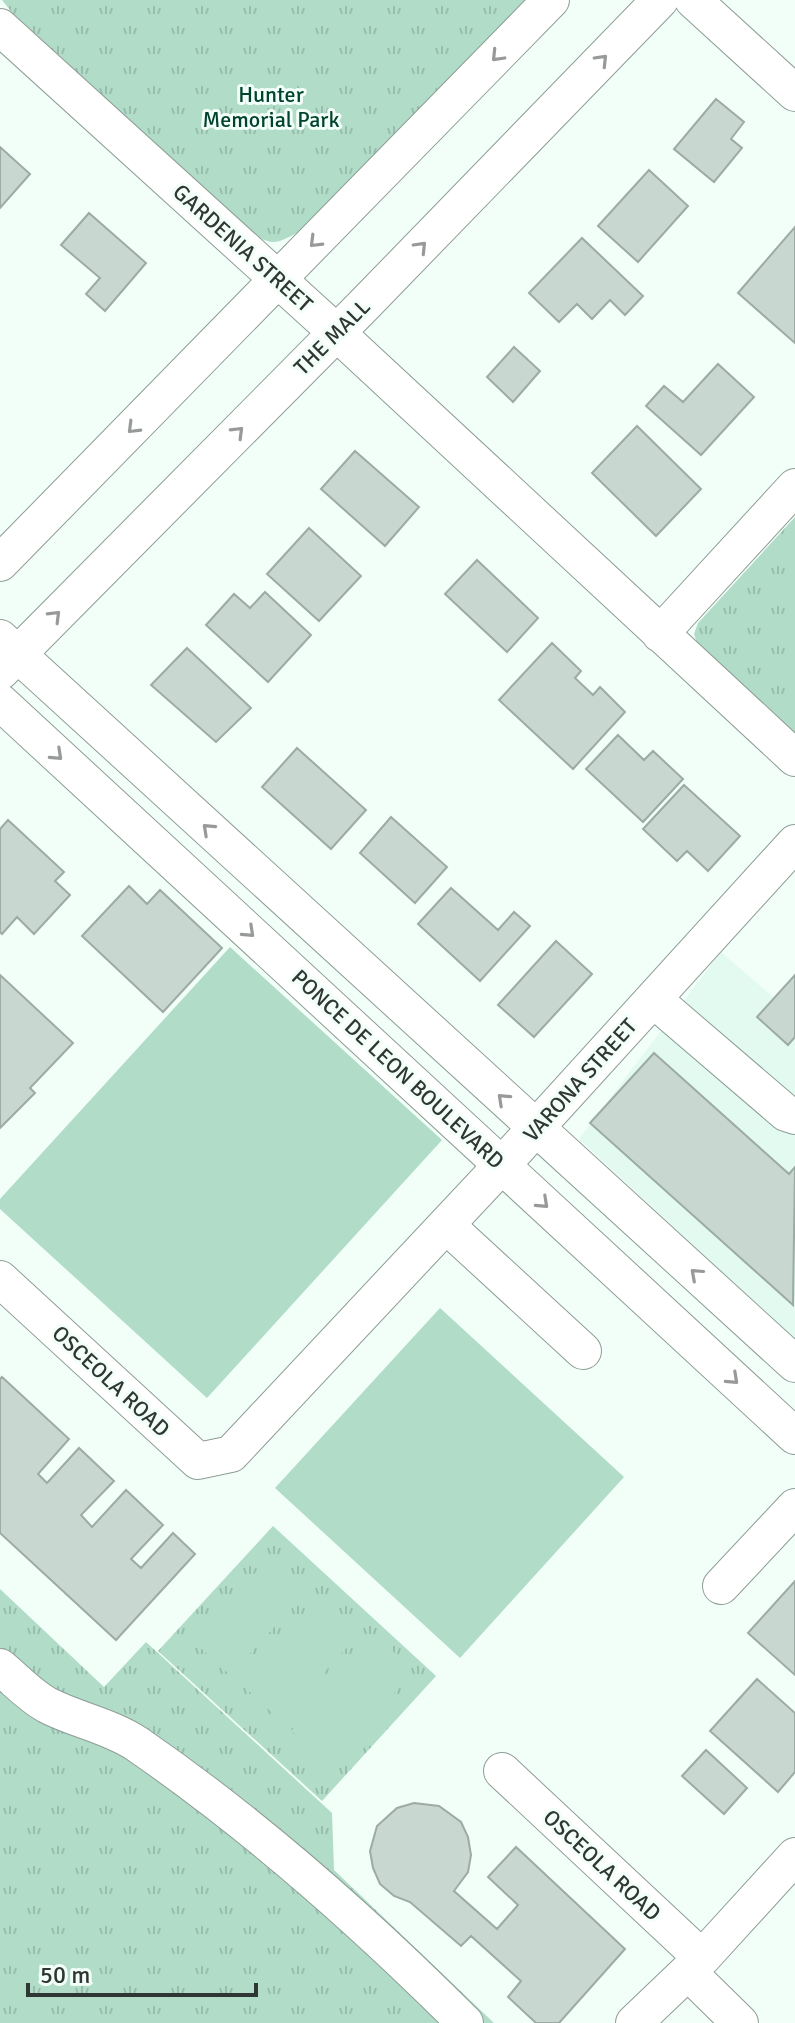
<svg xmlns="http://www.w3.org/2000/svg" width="795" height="2023" font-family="Signika,sans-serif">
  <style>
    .built { fill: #e2faef }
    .grass { fill: url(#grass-tufts) }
    .pitch { fill: #b0dcc8 }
    .building { fill: #c8d7d0; stroke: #9caba3; stroke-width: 2 }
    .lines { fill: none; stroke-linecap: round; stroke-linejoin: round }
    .minor-casing { stroke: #8e9d96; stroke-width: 38 }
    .minor { stroke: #fff; stroke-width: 36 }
    .oneway { stroke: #989a99 }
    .labels { text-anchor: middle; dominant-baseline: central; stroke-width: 6; stroke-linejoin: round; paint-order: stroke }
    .park-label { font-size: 22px; fill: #02432f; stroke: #f2fef8 }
    .street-label { font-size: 22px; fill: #303633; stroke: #f2fef8 }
  </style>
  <defs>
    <pattern id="grass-tufts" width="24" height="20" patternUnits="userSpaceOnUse" patternTransform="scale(2)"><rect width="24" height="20" fill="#b0dcc8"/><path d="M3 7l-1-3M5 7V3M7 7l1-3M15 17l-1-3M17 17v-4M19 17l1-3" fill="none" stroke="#98bdac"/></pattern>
  </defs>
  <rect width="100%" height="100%" fill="#f2fef8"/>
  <!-- built -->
  <path class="built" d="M 721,952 L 795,1016 L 795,1340 L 579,1139 Z"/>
  <!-- grass -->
  <path class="grass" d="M 2,0 L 528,0 L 300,231 C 276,245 272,246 247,231 L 17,19 Z
    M 795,517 L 795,735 L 698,646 L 694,634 L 698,623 Z
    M 273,1526 L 436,1676 L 322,1801 L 158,1651 Z
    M 0,1589 L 104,1687 L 146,1642 L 332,1813 L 334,1870 L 494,2023 L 0,2023 Z"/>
  <!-- pitch -->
  <path class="pitch" d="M 230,947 L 442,1140 L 207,1398 L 0,1209 L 0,1199 Z
    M 440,1308 L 624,1477 L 460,1658 L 275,1488 Z
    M 267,1560 L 304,1595 L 230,1675 L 193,1641 Z
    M 317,1606 L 354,1640 L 280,1720 L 243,1686 Z
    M 386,1645 L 407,1664 L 394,1677 L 402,1685 L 329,1765 L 321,1758 L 309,1771 L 288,1752 L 300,1739 L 291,1731 L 365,1651 L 374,1658 Z"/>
  <!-- building -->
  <path class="building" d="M 716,99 L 744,122 L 731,139 L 742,148 L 714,182 L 674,149 Z
    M 0,147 L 30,174 L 0,208 Z
    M 649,170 L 688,206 L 638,262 L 598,226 Z
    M 89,213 L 146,263 L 105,311 L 86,294 L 100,278 L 61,245 Z
    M 795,227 L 795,343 L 738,293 Z
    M 582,238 L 643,296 L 625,315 L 610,300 L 592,319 L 577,304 L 559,322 L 529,293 Z
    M 514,347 L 540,371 L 513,402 L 487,377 Z
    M 718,364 L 754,397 L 701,455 L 646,406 L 664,386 L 683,402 Z
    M 637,426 L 701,489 L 656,536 L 592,473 Z
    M 355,451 L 419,507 L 385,546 L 321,489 Z
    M 309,528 L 361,576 L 319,621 L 267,574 Z
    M 477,560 L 538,618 L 507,652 L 445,594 Z
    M 265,592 L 311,635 L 268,682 L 206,625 L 234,594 L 250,608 Z
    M 552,643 L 581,671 L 575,678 L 593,695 L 600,687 L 625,712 L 573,769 L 499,700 Z
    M 187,648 L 251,708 L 216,742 L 151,685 Z
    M 618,735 L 644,760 L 653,751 L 683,779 L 643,822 L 586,769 Z
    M 297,748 L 366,810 L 331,849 L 262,787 Z
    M 684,785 L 740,836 L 708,871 L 687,851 L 677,861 L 643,829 Z
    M 391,817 L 447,867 L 415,903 L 360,853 Z
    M 8,820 L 64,872 L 55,881 L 70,895 L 34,934 L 17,917 L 2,934 L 0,932 L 0,829 Z
    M 129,886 L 147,904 L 160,890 L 222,948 L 163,1012 L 82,936 Z
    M 451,888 L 498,930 L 514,912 L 530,926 L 480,981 L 418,924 Z
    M 556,941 L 592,974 L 534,1037 L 498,1005 Z
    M 0,975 L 73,1043 L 30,1088 L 35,1093 L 0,1128 Z
    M 795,975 L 795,1037 L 788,1045 L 757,1017 Z
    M 654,1053 L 789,1174 L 795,1167 L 793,1305 L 590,1123 Z
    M 2,1377 L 69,1439 L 38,1474 L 47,1483 L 79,1448 L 114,1481 L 81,1515 L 92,1527 L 126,1490 L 163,1525 L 131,1559 L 141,1568 L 173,1533 L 195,1554 L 116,1640 L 0,1533 L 0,1379 Z
    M 795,1581 L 795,1675 L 748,1633 Z
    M 757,1679 L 795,1713 L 795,1772 L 778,1792 L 710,1731 Z
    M 706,1750 L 747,1788 L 724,1814 L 682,1776 Z
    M 414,1803 L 439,1806 L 461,1822 L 468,1837 L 471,1855 L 468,1872 L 454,1891 L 497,1929 L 518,1905 L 488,1877 L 516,1847 L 625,1949 L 559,2023 L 536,2023 L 508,1997 L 521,1981 L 471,1936 L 461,1946 L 410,1902 L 394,1896 L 380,1884 L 373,1868 L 370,1851 L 377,1826 L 397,1808 Z"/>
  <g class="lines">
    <defs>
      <path id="minor" d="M 693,0 L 795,93
        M 0,27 L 337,333 L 795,758
        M 0,563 L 551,0
        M 660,634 L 795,487
        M 0,638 L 795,1364
        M 1,671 L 364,305 L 660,0
        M 0,702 L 795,1436
        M 653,999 L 786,1113 L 795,1116
        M 446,1225 L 583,1351
        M 0,1279 L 198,1461 L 231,1454 L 502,1165 L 795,843
        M 721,1586 L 795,1507
        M 0,1667 C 16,1680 29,1695 47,1705 C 76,1720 110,1726 137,1744 C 256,1826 363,1921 465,2023
        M 502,1771 L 702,1958
        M 688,1972 L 740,2023
        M 634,2023 L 702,1958 L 795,1856"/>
    </defs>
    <!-- minor casing -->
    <use href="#minor" class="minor-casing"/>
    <!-- minor -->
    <use href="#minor" class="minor"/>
  </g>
  <!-- one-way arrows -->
  <defs><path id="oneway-chevron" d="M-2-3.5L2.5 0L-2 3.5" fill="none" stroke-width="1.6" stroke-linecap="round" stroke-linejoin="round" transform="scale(2)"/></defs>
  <g class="oneway">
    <use href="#oneway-chevron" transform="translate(497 56) rotate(134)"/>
    <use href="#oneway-chevron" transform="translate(602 60) rotate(-46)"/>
    <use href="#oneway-chevron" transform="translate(315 242) rotate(135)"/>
    <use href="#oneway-chevron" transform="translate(421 247) rotate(-46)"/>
    <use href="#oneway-chevron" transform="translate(133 428) rotate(135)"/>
    <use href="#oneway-chevron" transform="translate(238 432) rotate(-45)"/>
    <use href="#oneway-chevron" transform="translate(55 616) rotate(-45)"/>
    <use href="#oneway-chevron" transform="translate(57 755) rotate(43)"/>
    <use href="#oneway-chevron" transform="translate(208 829) rotate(-137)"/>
    <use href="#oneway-chevron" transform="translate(249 932) rotate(43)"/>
    <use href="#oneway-chevron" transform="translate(503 1099) rotate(-137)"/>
    <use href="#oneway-chevron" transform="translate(543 1203) rotate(43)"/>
    <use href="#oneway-chevron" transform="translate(696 1274) rotate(-138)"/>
    <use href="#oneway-chevron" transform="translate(733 1379) rotate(43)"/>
  </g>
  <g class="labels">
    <!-- park labels -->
    <g class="park-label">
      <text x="271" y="94">Hunter<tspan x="271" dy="25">Memorial Park</tspan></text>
    </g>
    <!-- street labels -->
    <g class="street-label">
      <text transform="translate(243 248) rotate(42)">GARDENIA STREET</text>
      <text transform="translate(332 337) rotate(-45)">THE MALL</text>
      <text transform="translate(398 1069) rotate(43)">PONCE DE LEON BOULEVARD</text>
      <text transform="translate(580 1080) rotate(-48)">VARONA STREET</text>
      <text transform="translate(111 1381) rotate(43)">OSCEOLA ROAD</text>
      <text transform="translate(602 1865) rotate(43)">OSCEOLA ROAD</text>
    </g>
  </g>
  <!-- scale -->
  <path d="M28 1983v12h228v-12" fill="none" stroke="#303633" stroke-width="4"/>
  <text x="40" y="1983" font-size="24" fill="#303633" stroke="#f2fef8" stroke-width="6" paint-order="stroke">50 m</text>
</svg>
